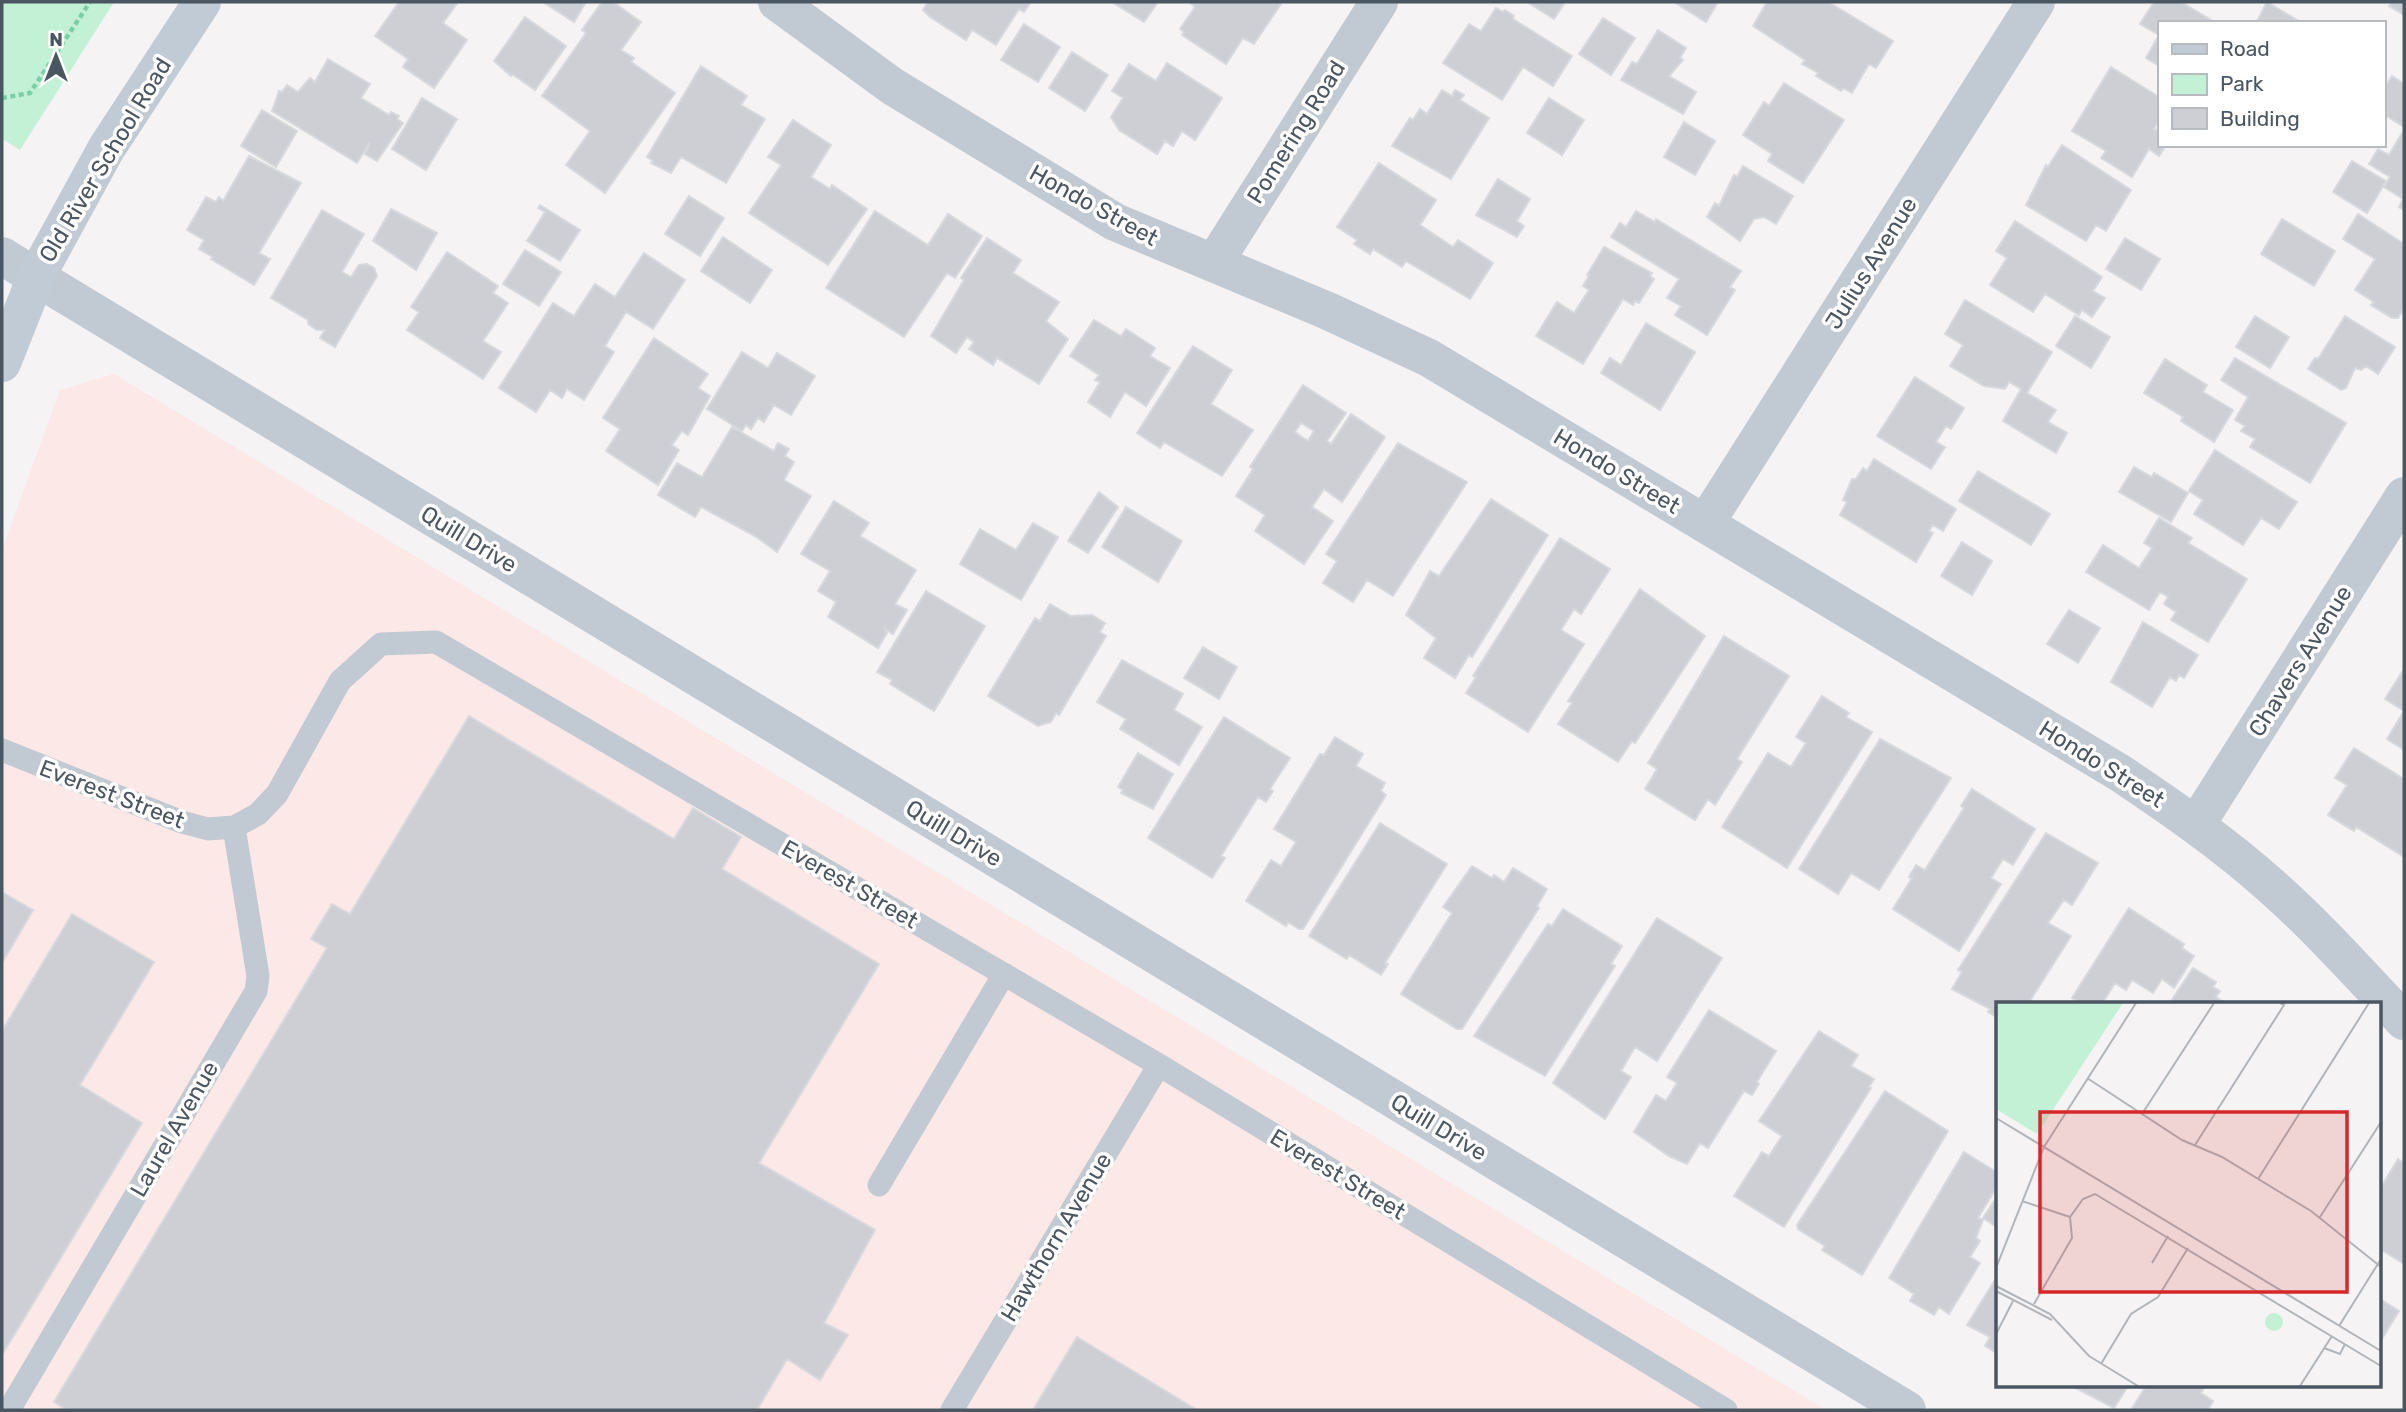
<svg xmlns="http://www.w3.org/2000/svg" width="2406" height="1412" font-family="Rubik,sans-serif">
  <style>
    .medical { fill: #fce8e6 }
    .green { fill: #c3f1d5 }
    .building { fill: #cdcfd5; stroke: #d7d9de; stroke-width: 2; fill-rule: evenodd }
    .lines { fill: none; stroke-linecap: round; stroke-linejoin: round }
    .path { stroke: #7ad0a6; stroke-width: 4.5; stroke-dasharray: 5 3.5; stroke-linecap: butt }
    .service { stroke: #c1cad2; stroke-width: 23 }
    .minor { stroke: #c1cad2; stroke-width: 38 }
    .tertiary { stroke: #c1cad2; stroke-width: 38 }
    .secondary { stroke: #c1cbd6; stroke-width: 38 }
    .labels { text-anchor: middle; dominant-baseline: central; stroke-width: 7; stroke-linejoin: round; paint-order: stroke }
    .street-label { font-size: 23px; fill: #4a5661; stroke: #fff }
    .inset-road { fill: none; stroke: #b1b4b9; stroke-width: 2 }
    .view { fill: #d62828; fill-opacity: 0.15; stroke: #d62828; stroke-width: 3.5 }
    .inset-edge { fill: none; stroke: #4a5661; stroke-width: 3.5 }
  </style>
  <rect width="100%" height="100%" fill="#f5f3f3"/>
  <!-- medical -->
  <path class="medical" d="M 114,374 L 1826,1410 L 2,1410 L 2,550 L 60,390 Z"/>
  <!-- green -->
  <path class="green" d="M 2,2 L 114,2 L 20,150 L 4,140 L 2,142 Z"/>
  <!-- building -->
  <path class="building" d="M 399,2 L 458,2 L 443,23 L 467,40 L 434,88 L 403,67 L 408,59 L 375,36 Z
    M 543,2 L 586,2 L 574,22 Z
    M 602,2 L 613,2 L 641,22 L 621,50 L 634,58 L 631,62 L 675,93 L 605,193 L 566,165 L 590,131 L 542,96 L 586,33 L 582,30 Z
    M 928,2 L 1031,2 L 1024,12 L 1019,9 L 996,45 L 972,30 L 966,40 L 930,17 L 923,10 Z
    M 1112,2 L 1158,2 L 1144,22 Z
    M 1279,2 L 1281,4 L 1254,44 L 1243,38 L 1226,64 L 1182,35 L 1184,32 L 1180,29 L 1195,7 L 1189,2 Z
    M 1527,2 L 1565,2 L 1554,19 Z
    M 1674,2 L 1718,2 L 1706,22 Z
    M 1767,2 L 1828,2 L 1893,41 L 1876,68 L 1869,64 L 1852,93 L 1843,88 L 1841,91 L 1816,76 L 1818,73 L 1802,64 L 1805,60 L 1753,26 Z
    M 2154,2 L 2181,2 L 2216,23 L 2159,23 L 2159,35 L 2140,24 Z
    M 2267,2 L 2302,23 L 2256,23 Z
    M 2391,2 L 2404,2 L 2404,15 L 2389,6 Z
    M 1496,8 L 1503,12 L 1505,10 L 1514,16 L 1513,19 L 1572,56 L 1553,86 L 1523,67 L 1502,100 L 1443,63 L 1469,24 L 1481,31 Z
    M 525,17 L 566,46 L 535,90 L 512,74 L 511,76 L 494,61 Z
    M 1603,18 L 1635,38 L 1611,75 L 1579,54 Z
    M 1024,24 L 1060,47 L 1038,82 L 1001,60 Z
    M 1658,30 L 1686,48 L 1680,58 L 1683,60 L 1669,76 L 1696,92 L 1683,114 L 1621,80 L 1632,62 L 1637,64 Z
    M 2159,35 L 2159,66 L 2146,58 Z
    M 1072,52 L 1108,75 L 1085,111 L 1049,88 Z
    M 328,59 L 370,84 L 361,98 L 389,115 L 391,112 L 399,116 L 397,119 L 403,123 L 377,161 L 365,154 L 370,142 L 357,163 L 272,111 L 279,91 L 282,92 L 287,85 L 298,92 L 310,78 L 315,82 Z
    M 1167,63 L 1222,98 L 1195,140 L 1182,131 L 1173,146 L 1165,141 L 1157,154 L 1119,130 L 1111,117 L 1123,98 L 1112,91 L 1129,64 L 1156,81 Z
    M 701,66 L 747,96 L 741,105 L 765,119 L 726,183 L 681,157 L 671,173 L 651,163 L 653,161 L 647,157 Z
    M 2111,67 L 2159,97 L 2159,120 L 2154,129 L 2159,131 L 2159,145 L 2166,145 L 2159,156 L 2149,149 L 2132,177 L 2101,158 L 2106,151 L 2072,131 Z
    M 2392,76 L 2404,84 L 2404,127 L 2383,114 L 2383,90 Z
    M 1784,83 L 1844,120 L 1803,183 L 1768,161 L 1772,154 L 1743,135 L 1764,102 L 1769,106 Z
    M 1442,90 L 1452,96 L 1455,90 L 1464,95 L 1460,100 L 1489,118 L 1451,179 L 1392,146 L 1410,118 L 1413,120 L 1420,109 L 1427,114 Z
    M 422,98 L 457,119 L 426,170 L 392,149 Z
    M 1549,98 L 1584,120 L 1562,155 L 1527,133 Z
    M 262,110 L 297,131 L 276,167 L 241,146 Z
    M 793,120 L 831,145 L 811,177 L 830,189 L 832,185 L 867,209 L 828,265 L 749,213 L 781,165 L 768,157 Z
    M 1684,122 L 1715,141 L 1695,175 L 1664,157 Z
    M 2402,133 L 2404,135 L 2404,210 L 2399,207 L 2403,199 L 2384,187 L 2390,177 L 2369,164 L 2378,149 L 2389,155 Z
    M 2062,145 L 2131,190 L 2106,231 L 2096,225 L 2086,241 L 2026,205 L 2046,165 L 2048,167 Z
    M 249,156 L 301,183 L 259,253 L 270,259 L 254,285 L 211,259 L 213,257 L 199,249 L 204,240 L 187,230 L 206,197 L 216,202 L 219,197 L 223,201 Z
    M 2352,161 L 2386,181 L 2367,213 L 2333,192 Z
    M 1379,163 L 1436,200 L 1420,225 L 1453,247 L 1458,240 L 1493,263 L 1470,299 L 1406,261 L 1402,267 L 1373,249 L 1370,254 L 1354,244 L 1357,240 L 1337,227 Z
    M 1743,166 L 1793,196 L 1776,224 L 1764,217 L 1754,219 L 1740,241 L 1707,217 L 1715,203 L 1719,206 L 1734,175 L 1737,177 Z
    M 1498,179 L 1530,199 L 1517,221 L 1524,226 L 1517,237 L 1476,215 Z
    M 689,196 L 724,218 L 700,256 L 665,234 Z
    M 540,205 L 580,230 L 560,261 L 527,241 L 545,212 L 538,208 Z
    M 391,209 L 437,233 L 416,270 L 373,241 Z
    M 322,210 L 364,234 L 342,272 L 351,277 L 359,265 L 367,264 L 374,268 L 377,276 L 335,347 L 320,338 L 325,330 L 317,330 L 308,324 L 308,320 L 271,298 Z
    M 875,211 L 928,245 L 948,214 L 982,236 L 955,278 L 947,273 L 904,337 L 826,288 Z
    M 1636,211 L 1655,222 L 1656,219 L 1741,271 L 1730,287 L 1735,290 L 1707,335 L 1675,315 L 1681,306 L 1667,298 L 1679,279 L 1611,237 L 1620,223 L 1626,227 Z
    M 2358,214 L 2404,244 L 2404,308 L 2398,318 L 2392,318 L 2371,305 L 2374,302 L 2355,290 L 2375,259 L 2343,239 Z
    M 2282,219 L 2335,251 L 2314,286 L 2261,254 Z
    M 2015,221 L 2102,277 L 2093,291 L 2105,298 L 2092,317 L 2082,310 L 2079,315 L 2045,294 L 2033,312 L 1990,285 L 2007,258 L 1996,251 Z
    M 723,237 L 772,270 L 750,303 L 701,271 Z
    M 987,238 L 1021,260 L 1013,273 L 1059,302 L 1046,321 L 1068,339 L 1039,384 L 997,358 L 993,365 L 969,349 L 974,342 L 967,337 L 956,353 L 931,336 L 964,280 L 961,278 Z
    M 2125,238 L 2160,259 L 2141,290 L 2106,269 Z
    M 1604,247 L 1652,273 L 1650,276 L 1654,279 L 1639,303 L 1635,301 L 1633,305 L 1623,299 L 1583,364 L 1536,336 L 1557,302 L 1574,313 L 1589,290 L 1583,286 L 1589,276 L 1587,275 Z
    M 525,250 L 561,272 L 539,306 L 503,284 Z
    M 447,252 L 498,286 L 493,293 L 508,303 L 483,341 L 501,352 L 483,379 L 407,330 L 419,312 L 411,307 Z
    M 644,253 L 685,280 L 653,329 L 626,312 L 605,346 L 614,352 L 584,400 L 567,389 L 562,398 L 550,390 L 536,412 L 499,388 L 553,303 L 574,316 L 595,284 L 615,297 Z
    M 1965,300 L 2052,352 L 2027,393 L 2056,410 L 2048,422 L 2067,433 L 2056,453 L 2003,421 L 2021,389 L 2009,382 L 2005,389 L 1984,386 L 1950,366 L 1963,345 L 1945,334 Z
    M 2075,316 L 2110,337 L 2091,368 L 2056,346 Z
    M 2255,316 L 2289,337 L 2270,368 L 2236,347 Z
    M 2345,316 L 2395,347 L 2378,374 L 2366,366 L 2361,370 L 2355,368 L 2346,388 L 2341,390 L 2308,369 L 2315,358 L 2318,359 Z
    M 1094,320 L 1121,336 L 1126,329 L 1155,348 L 1150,356 L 1170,368 L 1146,406 L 1125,392 L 1110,417 L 1088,402 L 1100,382 L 1095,380 L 1099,375 L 1070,356 Z
    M 1646,323 L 1695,352 L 1660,410 L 1601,373 L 1610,358 L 1621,365 Z
    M 654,338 L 708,374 L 698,388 L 710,396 L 688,435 L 682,431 L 672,445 L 679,450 L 658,485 L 606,451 L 620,429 L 603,418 Z
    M 1193,346 L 1232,370 L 1211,404 L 1253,430 L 1222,476 L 1164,442 L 1160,448 L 1137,433 Z
    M 742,352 L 768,368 L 777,353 L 815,376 L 791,415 L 774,405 L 764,422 L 758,418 L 751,429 L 746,425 L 742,431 L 707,409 Z
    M 2235,358 L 2346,423 L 2310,483 L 2250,447 L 2255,439 L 2241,431 L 2245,426 L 2235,420 L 2248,397 L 2221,380 Z
    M 2165,359 L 2207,385 L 2203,392 L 2233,410 L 2214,442 L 2181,421 L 2183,417 L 2144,393 Z
    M 1915,377 L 1964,408 L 1951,429 L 1946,426 L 1936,442 L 1945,447 L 1931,469 L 1877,436 Z
    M 1303,385 L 1346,413 L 1327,441 L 1331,444 L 1351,414 L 1385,437 L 1342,502 L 1324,489 L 1312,507 L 1333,521 L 1304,564 L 1255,531 L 1265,515 L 1236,496 L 1253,469 L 1250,467 ZM 1301,423 L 1314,431 L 1308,441 L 1295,432 Z
    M 732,427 L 774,451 L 778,443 L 789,449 L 785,456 L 794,462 L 784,480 L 811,496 L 777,552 L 755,536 L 701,507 L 695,517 L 658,495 L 677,463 L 702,477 Z
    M 1398,443 L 1467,482 L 1393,596 L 1367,580 L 1353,602 L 1323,583 L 1337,561 L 1326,554 Z
    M 2215,450 L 2297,502 L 2279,529 L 2261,518 L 2243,545 L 2194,514 L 2203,500 L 2189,491 Z
    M 1874,459 L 1956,509 L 1943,531 L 1933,525 L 1929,531 L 1933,533 L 1916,562 L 1840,515 L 1847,502 L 1843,500 L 1852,479 L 1856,479 L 1863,468 L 1867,471 Z
    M 2134,467 L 2152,477 L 2154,473 L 2188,493 L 2171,522 L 2119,492 Z
    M 1978,471 L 2050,514 L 2031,545 L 1959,501 Z
    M 1099,492 L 1118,507 L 1088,553 L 1068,541 Z
    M 1491,499 L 1548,535 L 1472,657 L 1469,655 L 1455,678 L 1424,658 L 1436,638 L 1406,615 L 1430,571 L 1439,576 Z
    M 834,501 L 869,523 L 860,536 L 916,570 L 895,604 L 907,610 L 893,634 L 885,629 L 887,633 L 878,648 L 828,617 L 836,602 L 818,591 L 830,571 L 801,554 Z
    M 1126,507 L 1182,541 L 1158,582 L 1102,547 Z
    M 2159,518 L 2192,538 L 2188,543 L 2247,579 L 2208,642 L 2171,620 L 2176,612 L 2164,604 L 2168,597 L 2160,592 L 2149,610 L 2086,572 L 2103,545 L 2139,568 L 2152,548 L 2144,543 Z
    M 1033,523 L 1058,537 L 1021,600 L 960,564 L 980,529 L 1016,550 Z
    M 1560,538 L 1610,569 L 1581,614 L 1574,609 L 1561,630 L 1584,644 L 1528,732 L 1466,693 L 1476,677 L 1473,676 Z
    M 1962,542 L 1992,561 L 1972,595 L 1941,576 Z
    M 1640,589 L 1705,636 L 1635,743 L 1632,741 L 1618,762 L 1558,724 L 1572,703 L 1568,701 Z
    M 926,591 L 985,626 L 934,711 L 890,684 L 892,680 L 877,672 Z
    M 1050,604 L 1071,616 L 1092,615 L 1105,623 L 1100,632 L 1106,636 L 1059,715 L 1056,713 L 1051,722 L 1038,726 L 988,696 L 1035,618 L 1040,621 Z
    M 2069,610 L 2100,628 L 2078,663 L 2047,644 Z
    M 2143,622 L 2198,655 L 2184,678 L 2179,675 L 2176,681 L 2170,677 L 2152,707 L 2111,682 Z
    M 1724,636 L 1789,676 L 1737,759 L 1742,762 L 1715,805 L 1708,799 L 1695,820 L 1645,789 L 1657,769 L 1648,763 Z
    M 1203,647 L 1237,667 L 1219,699 L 1184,678 Z
    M 1122,660 L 1183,694 L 1174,710 L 1202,727 L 1179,765 L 1120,729 L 1126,719 L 1097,702 Z
    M 2402,672 L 2404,673 L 2404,750 L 2387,739 L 2404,711 L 2385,699 Z
    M 1822,696 L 1849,713 L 1846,717 L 1872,732 L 1787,868 L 1722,827 L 1768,753 L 1791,767 L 1806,743 L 1796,737 Z
    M 469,716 L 674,839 L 693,808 L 741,837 L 722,869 L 879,964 L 759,1163 L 875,1230 L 824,1323 L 848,1335 L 820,1380 L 787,1359 L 757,1410 L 67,1410 L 54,1402 L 327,948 L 311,939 L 332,904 L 350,914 Z
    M 1224,717 L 1290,758 L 1270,789 L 1273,791 L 1266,802 L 1258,797 L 1221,856 L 1225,858 L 1212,878 L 1148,838 Z
    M 1335,737 L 1363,754 L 1356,766 L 1385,783 L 1381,791 L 1386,795 L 1303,929 L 1299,929 L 1288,922 L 1286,926 L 1246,901 L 1271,860 L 1281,866 L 1296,842 L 1274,829 L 1320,754 L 1324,755 Z
    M 1880,739 L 1951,778 L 1879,890 L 1851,873 L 1838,894 L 1799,869 Z
    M 2354,748 L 2404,779 L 2404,857 L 2356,827 L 2354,831 L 2328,815 L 2347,785 L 2335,778 Z
    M 1138,753 L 1173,774 L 1153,809 L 1121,793 L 1123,790 L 1118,787 Z
    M 1972,789 L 2035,829 L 2013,865 L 2003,859 L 1991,878 L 2001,884 L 1959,951 L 1893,909 L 1912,878 L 1909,877 L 1916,865 L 1925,870 L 1964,808 L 1961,806 Z
    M 1380,823 L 1447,864 L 1385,963 L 1388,964 L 1381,975 L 1349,955 L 1347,959 L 1309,936 Z
    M 2046,833 L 2098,863 L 2072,905 L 2064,900 L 2048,923 L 2071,936 L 2028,1004 L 1998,1004 L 1998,1018 L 1988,1012 L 1990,1009 L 1952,989 L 1962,972 L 1958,970 Z
    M 1472,866 L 1492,878 L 1494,875 L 1504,882 L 1513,868 L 1547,889 L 1537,906 L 1539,908 L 1462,1029 L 1457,1029 L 1401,994 L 1452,913 L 1443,907 Z
    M 2,892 L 33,910 L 2,963 Z
    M 2129,908 L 2184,944 L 2182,948 L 2194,956 L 2174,988 L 2162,979 L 2153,993 L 2132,980 L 2126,990 L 2115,983 L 2102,1004 L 2082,1004 L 2072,998 Z
    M 1563,909 L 1622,946 L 1611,964 L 1615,966 L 1545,1076 L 1474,1036 L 1548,924 L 1552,926 Z
    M 72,914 L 154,962 L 80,1085 L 142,1123 L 2,1355 L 2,1031 Z
    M 1657,918 L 1722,958 L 1657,1061 L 1635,1047 L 1621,1071 L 1631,1077 L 1605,1119 L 1553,1083 Z
    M 2193,968 L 2216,982 L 2213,987 L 2220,991 L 2216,997 L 2227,1004 L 2169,1004 Z
    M 1709,1010 L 1776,1051 L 1757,1082 L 1759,1084 L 1752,1095 L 1744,1091 L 1708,1148 L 1700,1143 L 1687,1164 L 1669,1156 L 1634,1132 L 1656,1095 L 1666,1101 L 1677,1083 L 1667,1077 Z
    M 1819,1031 L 1858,1055 L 1851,1066 L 1874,1079 L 1869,1087 L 1871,1088 L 1784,1227 L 1734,1196 L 1762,1152 L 1769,1156 L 1782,1136 L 1759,1121 Z
    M 1885,1091 L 1948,1131 L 1862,1275 L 1822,1250 L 1825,1246 L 1798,1229 L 1797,1225 Z
    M 1964,1152 L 1998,1173 L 1998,1185 L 1978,1218 L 1983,1220 L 1976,1238 L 1980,1241 L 1970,1257 L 1980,1263 L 1949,1314 L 1939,1307 L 1934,1315 L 1910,1301 L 1914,1294 L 1889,1278 Z
    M 2398,1159 L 2404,1163 L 2404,1264 L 2380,1249 L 2380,1189 Z
    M 1998,1195 L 1998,1228 L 1983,1218 Z
    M 1998,1275 L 1998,1354 L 1985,1346 L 1990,1337 L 1967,1325 Z
    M 2380,1299 L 2399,1311 L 2380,1342 Z
    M 1077,1337 L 1197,1410 L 1033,1410 Z
    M 2072,1386 L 2128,1386 L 2114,1408 Z
    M 2146,1386 L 2205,1386 L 2201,1393 L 2213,1401 L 2208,1410 L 2131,1410 Z"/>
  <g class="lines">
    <!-- path -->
    <path class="path" d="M 2,98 L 30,93 L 90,2"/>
    <!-- service -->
    <path class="service" d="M 2,750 L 182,822 L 208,829 L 234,827 L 258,814 L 277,794 L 340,681 L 381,644 L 436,642 L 1159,1065 L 1726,1410
      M 879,1185 L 1004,974
      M 9,1410 L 256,991 L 258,976 L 234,827
      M 952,1410 L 1159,1065"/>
    <!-- minor -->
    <path class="minor" d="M 777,2 L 892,86 L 1115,222 L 1328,311 L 1429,358 L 2120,773 C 2172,808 2223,843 2270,885 C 2318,927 2360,975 2404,1021
      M 2,256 L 36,277
      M 1214,263 L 1379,2
      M 1705,524 L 2036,2
      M 2196,825 L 2404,496"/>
    <!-- tertiary -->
    <path class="tertiary" d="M 36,277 L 1907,1410"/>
    <!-- secondary -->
    <path class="secondary" d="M 2,363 L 36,277 L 106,149 L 202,2"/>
  </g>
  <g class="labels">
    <!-- street labels -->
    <g class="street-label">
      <text transform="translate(1296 132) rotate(-58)">Pomering Road</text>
      <text transform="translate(105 160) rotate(-59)">Old River School Road</text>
      <text transform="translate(1094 205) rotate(29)">Hondo Street</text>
      <text transform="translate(1871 263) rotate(-58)">Julius Avenue</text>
      <text transform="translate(1617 471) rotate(31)">Hondo Street</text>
      <text transform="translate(469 539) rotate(31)">Quill Drive</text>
      <text transform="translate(2300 661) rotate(-58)">Chavers Avenue</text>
      <text transform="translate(2102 764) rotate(32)">Hondo Street</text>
      <text transform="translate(112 794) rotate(21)">Everest Street</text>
      <text transform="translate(954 833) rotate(31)">Quill Drive</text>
      <text transform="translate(850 884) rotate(30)">Everest Street</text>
      <text transform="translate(1439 1127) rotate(31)">Quill Drive</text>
      <text transform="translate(174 1129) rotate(-60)">Laurel Avenue</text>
      <text transform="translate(1338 1174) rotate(31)">Everest Street</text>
      <text transform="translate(1056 1237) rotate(-59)">Hawthorn Avenue</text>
    </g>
  </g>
  <!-- overview -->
  <g transform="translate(1996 1002)">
    <rect width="385" height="385" fill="#f5f3f3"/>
    <path d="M 0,1 L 127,1 L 41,132 L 0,107 ZM269 320a9 9 0 1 1 18 0a9 9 0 1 1-18 0Z" fill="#c3f1d5"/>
    <path class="inset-road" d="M 91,76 L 186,138 L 226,155 L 315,209 L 385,265M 146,112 L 218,1M 0,116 L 385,349M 199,143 L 288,3 L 284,1M 262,177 L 373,1M 26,199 L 74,215 L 87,197 L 99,192 L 385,364M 324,215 L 385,120M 156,261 L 172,234M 0,266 L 48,145 L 140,1M 0,284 L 54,312 L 93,354 L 142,384M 0,289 L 56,318M 38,302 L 76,236 L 74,215M 343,324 L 385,257M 0,332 L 17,299M 328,346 L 344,352 L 349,342M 105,362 L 135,312 L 162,295 L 192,246M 304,384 L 336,334"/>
    <path class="view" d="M 44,110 L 351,110 L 351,290 L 44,290 Z"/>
    <rect width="385" height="385" class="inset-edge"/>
  </g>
  <!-- border -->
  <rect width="2406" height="1412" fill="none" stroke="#4a5661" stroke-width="7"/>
  <!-- legend -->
  <rect x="2158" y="21" width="228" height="126" fill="#ffffff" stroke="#b7bbc0" stroke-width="2"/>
  <rect x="2172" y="44" width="35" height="10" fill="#c1cbd6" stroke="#b7bbc0" stroke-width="2"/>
  <text x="2220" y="56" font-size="21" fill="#4a5661">Road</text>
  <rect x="2172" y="74" width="35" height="21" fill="#c3f1d5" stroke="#b7bbc0" stroke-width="2"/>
  <text x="2220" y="91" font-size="21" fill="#4a5661">Park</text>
  <rect x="2172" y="108" width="35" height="21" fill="#cdcfd5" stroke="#b7bbc0" stroke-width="2"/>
  <text x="2220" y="126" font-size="21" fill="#4a5661">Building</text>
  <!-- north arrow -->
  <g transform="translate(56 56)" stroke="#ffffff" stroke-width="5" paint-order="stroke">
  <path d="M0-5L12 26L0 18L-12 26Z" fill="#4a5661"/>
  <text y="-10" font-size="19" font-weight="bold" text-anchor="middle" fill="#4a5661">N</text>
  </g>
</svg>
